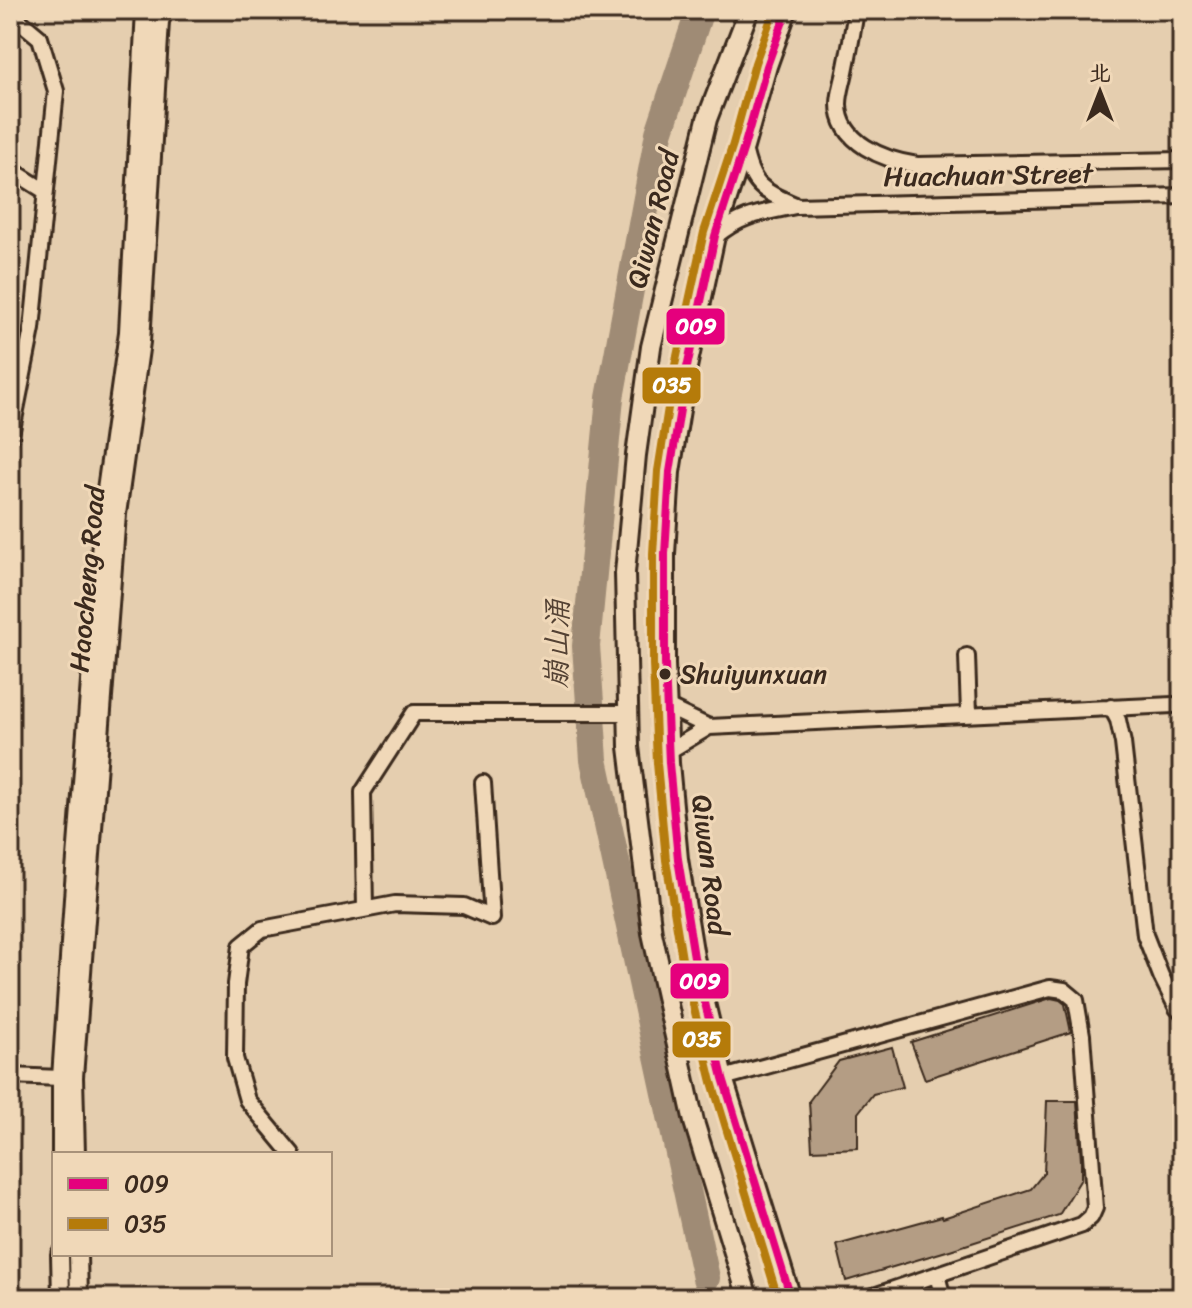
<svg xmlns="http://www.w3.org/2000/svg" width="1192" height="1308" font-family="Sriracha,'LXGW WenKai TC',sans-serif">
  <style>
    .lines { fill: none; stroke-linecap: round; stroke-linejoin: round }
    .river { stroke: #9f8b74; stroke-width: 28 }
    .building { fill: #b49d84; stroke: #3b2a1e; stroke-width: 2 }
    .minor-casing { stroke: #3b2a1e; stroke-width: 20 }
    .tertiary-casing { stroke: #3b2a1e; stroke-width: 22 }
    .secondary-casing { stroke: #3b2a1e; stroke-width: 24 }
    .minor { stroke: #f0d8b8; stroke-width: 14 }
    .tertiary { stroke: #f0d8b8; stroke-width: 16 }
    .secondary { stroke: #f0d8b8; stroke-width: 18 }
    .bus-1-casing { stroke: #f0d8b8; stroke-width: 14 }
    .bus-2-casing { stroke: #f0d8b8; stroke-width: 14 }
    .bus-1 { stroke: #e5007d; stroke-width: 8 }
    .bus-2 { stroke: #b57b0a; stroke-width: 8 }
    .bus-dot { fill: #3b2a1e; stroke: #f0d8b8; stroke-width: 3 }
    .labels { text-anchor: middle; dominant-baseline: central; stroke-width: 6; stroke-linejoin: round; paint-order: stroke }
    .bus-label { font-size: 26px; fill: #3b2a1e; stroke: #f0d8b8; text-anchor: start }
    .street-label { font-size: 28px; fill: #3b2a1e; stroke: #f0d8b8 }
    .water-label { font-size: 30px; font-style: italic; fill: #544234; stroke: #f0d8b8 }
    .line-badge { stroke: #f0d8b8; stroke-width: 3 }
    .badge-label { font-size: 22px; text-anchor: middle; font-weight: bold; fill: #fff }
  </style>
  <rect width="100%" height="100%" fill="#e5ceaf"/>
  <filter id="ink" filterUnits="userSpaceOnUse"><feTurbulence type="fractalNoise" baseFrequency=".0125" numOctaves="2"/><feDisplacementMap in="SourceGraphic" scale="16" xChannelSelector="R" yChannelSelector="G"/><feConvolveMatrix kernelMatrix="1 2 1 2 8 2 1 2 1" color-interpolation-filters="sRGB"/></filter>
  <g filter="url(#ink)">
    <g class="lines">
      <!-- river -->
      <path class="river" d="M 700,10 L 659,133 L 610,398 L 586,646 L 594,760 L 706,1278"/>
    </g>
    <!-- building -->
    <path class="building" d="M 1051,998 L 1060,1000 L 1065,1004 L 1071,1032 L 925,1079 L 911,1042 Z
      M 892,1047 L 903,1087 L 873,1094 L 858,1113 L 858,1148 L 812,1150 L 809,1101 L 839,1061 Z
      M 1047,1101 L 1077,1101 L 1081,1161 L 1081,1179 L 1059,1215 L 950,1250 L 846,1281 L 837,1245 L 942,1216 L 943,1218 L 1031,1189 L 1044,1173 Z"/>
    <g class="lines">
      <defs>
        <path id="minor" d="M 856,10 C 853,31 849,52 845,72 C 843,82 839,94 839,104 C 839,143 884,160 917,165 L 1182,160
          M 10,13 L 40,38 L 56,91 L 32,329 L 10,440
          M 744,148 C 752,186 761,190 795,205
          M 10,169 L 45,191
          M 716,236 C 742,214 763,213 796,206 L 1182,196
          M 967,656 L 969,714
          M 667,707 L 709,727
          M 1111,707 L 1118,720 L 1123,743 L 1145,935 L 1161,976 L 1177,1008 L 1182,1013
          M 669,751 L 709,727 L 1173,705
          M 365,909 L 363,792 L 414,713 L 628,713
          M 10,1076 L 61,1078
          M 723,1078 L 1050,988 L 1064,990 L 1076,1000 L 1082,1035 L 1095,1208 L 1091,1217 L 1082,1225 L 868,1298
          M 292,1154 L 247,1100 L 235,1058 L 236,984 L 241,946 L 262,929 L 395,904 L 464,906 L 492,918 L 483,783
          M 937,1275 L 943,1298"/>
        <path id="tertiary" d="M 61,1154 L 61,1078 L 74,884 L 104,504 L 128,332 L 145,10
          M 76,1154 L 74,1077 L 117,514 L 141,342 L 160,21 L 165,10
          M 60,1254 L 61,1298
          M 78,1254 L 79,1298"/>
        <path id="secondary" d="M 787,10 L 767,66 L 744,147 L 715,236 L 686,372 L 670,472 L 665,554 L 665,664 L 669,763 L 678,859 L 694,957 L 723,1078 L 791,1298
          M 748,1298 L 694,1122 L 652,933 L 629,747 L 625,573 L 636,455 L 651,347 L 707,119 L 749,10"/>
      </defs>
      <!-- minor casing -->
      <use href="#minor" class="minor-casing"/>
      <!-- tertiary casing -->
      <use href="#tertiary" class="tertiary-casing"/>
      <!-- secondary casing -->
      <use href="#secondary" class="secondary-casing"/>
      <!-- minor -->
      <use href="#minor" class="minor"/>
      <!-- tertiary -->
      <use href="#tertiary" class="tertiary"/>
      <!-- secondary -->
      <use href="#secondary" class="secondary"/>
      <defs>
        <path id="bus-1" d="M 787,10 L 767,66 L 744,147 L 715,236 L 686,372 L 670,472 L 665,554 L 665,664 L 669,763 L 678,859 L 694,957 L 723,1078 L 791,1298"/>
        <path id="bus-2" d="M 774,10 L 755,63 L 733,144 L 704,232 L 674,370 L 658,471 L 653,554 L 653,664 L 657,763 L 666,860 L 682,959 L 712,1082 L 778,1298"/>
      </defs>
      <!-- bus-1 casing -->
      <use href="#bus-1" class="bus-1-casing"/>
      <!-- bus-2 casing -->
      <use href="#bus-2" class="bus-2-casing"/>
      <!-- bus-1 -->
      <use href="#bus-1" class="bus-1"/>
      <!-- bus-2 -->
      <use href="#bus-2" class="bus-2"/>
    </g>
  </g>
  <!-- markers -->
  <circle class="bus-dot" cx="665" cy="674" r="7"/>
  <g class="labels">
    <!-- bus labels -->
    <g class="bus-label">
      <text x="680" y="674">Shuiyunxuan</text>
    </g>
    <!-- street labels -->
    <g class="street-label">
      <text transform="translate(988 175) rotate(-1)">Huachuan Street</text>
      <text transform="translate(653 219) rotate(-76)">Qiwan Road</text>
      <text transform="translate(87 579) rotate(-85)">Haocheng Road</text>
      <text transform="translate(710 865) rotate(83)">Qiwan Road</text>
    </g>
    <!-- water labels -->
    <g class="water-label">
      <text transform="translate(557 644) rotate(-89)">崩山涌</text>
    </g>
  </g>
  <g class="line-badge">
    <rect x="665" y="307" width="61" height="39" rx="8" fill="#e5007d"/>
    <rect x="641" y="366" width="61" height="39" rx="8" fill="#b57b0a"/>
    <rect x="669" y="962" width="61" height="38" rx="8" fill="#e5007d"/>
    <rect x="671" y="1020" width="61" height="39" rx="8" fill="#b57b0a"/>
  </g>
  <g class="badge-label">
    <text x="696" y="334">009</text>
    <text x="672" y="393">035</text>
    <text x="700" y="989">009</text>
    <text x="702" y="1047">035</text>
  </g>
  <!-- margin -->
  <rect width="1192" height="1308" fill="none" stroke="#f0d8b8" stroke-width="40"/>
  <rect x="20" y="20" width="1152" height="1268" fill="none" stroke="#3b2a1e" stroke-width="3" filter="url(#ink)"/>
  <!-- legend -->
  <rect x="52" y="1152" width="280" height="104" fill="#f0d8b8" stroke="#a8927a" stroke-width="2"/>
  <rect x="68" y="1178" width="40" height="12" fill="#e5007d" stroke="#a8927a" stroke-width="2"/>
  <text x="124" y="1192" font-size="24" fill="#3b2a1e">009</text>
  <rect x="68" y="1218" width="40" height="12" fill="#b57b0a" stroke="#a8927a" stroke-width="2"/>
  <text x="124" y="1232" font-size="24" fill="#3b2a1e">035</text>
  <!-- north arrow -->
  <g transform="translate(1100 92)" stroke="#f0d8b8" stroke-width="6" paint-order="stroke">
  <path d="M0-6L14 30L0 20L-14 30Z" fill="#3b2a1e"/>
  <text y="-12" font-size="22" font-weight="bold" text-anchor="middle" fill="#3b2a1e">北</text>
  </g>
</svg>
